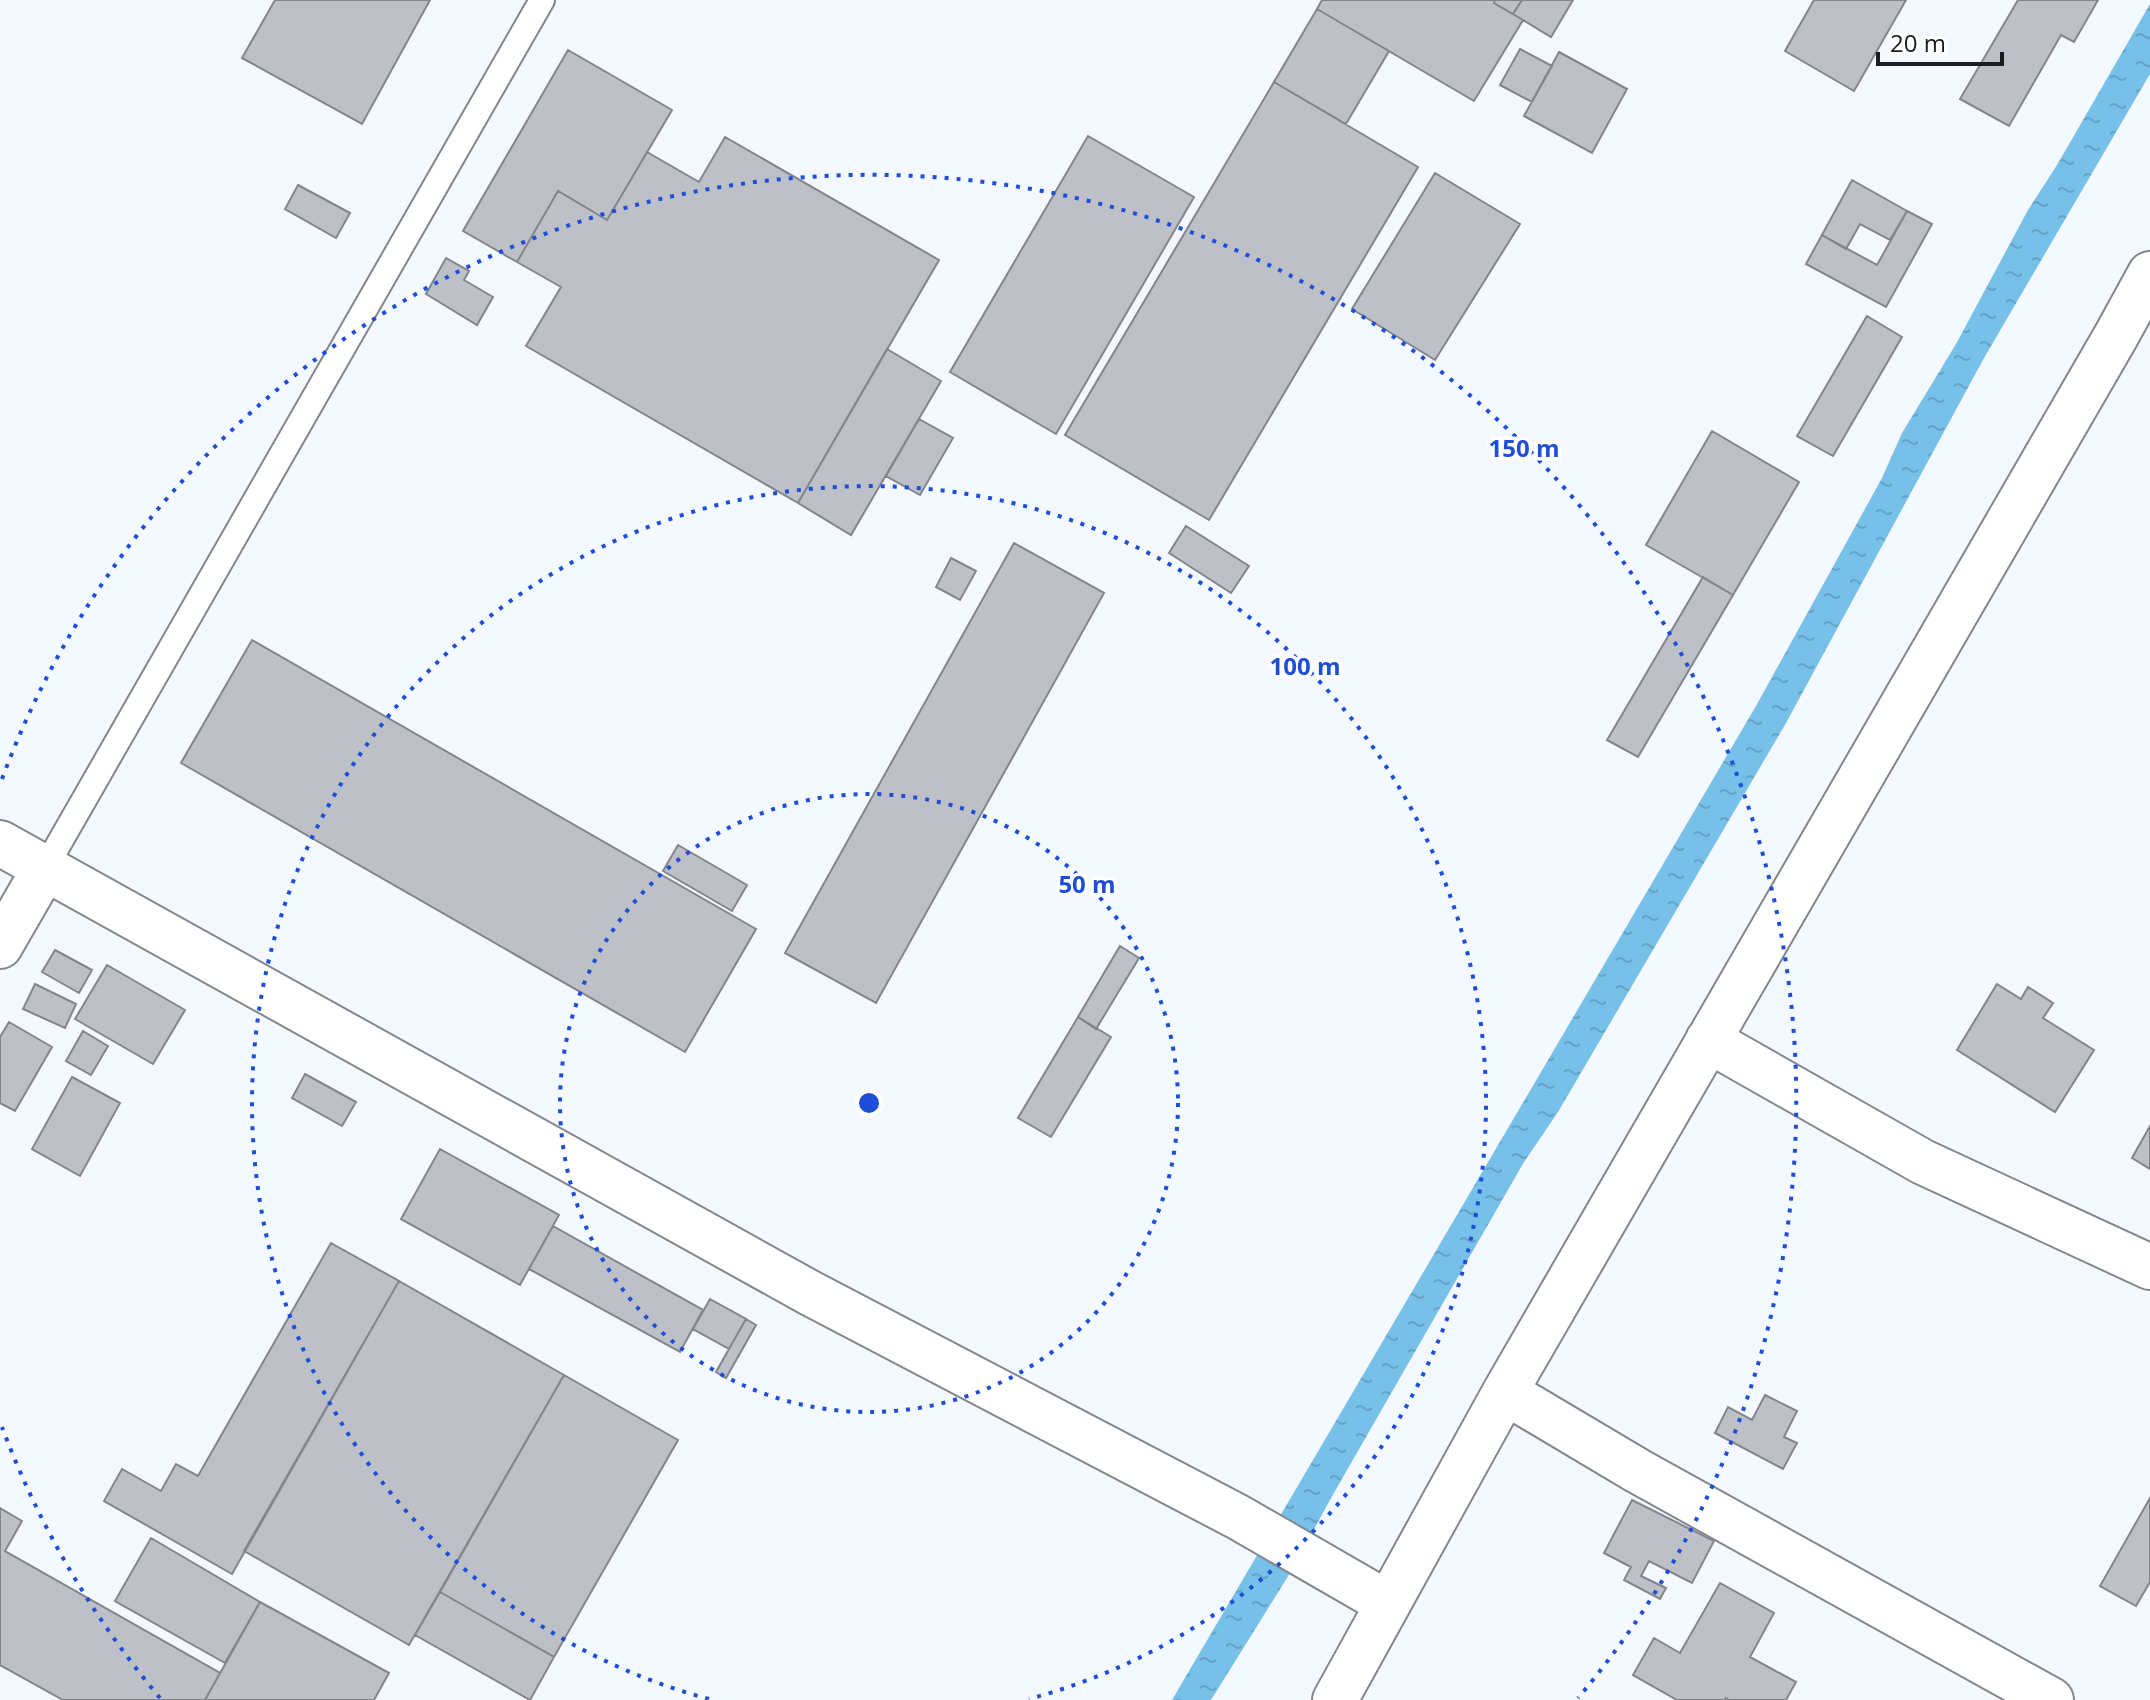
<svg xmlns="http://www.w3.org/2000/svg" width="2150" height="1700" font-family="'Open Sans',sans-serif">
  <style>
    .water { fill: url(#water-ripples) }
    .building { fill: #bdc1c7; stroke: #82868c; stroke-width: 2 }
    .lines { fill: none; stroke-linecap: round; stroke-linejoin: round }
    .service-casing { stroke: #83878d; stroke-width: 28 }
    .minor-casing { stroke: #83878d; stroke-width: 48 }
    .service { stroke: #fff; stroke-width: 24 }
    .minor { stroke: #fff; stroke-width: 44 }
    .ring { fill: none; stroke: #1d4ed8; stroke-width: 4; stroke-dasharray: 4 8 }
    .centre { fill: #1d4ed8; stroke: #fff; stroke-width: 4 }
    .ring-label { font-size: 24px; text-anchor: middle; font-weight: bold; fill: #1d4ed8; stroke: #fff; stroke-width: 7; stroke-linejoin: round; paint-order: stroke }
  </style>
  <defs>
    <pattern id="water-ripples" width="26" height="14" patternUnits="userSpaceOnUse" patternTransform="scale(2)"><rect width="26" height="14" fill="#77c0e9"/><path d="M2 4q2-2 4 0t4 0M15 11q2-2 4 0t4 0" fill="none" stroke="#66a4c7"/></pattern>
  </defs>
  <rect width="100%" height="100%" fill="#f4f9ff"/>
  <!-- water -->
  <path class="water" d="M 2150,4 L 2150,74 L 1984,358 L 1786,723 L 1558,1112 L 1524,1162 L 1335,1491 L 1287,1578 L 1211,1700 L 1172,1700 L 1756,706 L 1882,478 L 1902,433 L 1956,344 L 2028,210 L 2057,165 Z"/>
  <!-- building -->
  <path class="building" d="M 275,0 L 430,0 L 362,124 L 242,58 Z
    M 1322,0 L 1495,0 L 1494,3 L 1523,20 L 1474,101 L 1317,9 Z
    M 1495,0 L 1522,0 L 1513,14 L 1494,3 Z
    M 1522,0 L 1573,0 L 1551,37 L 1513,14 Z
    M 1814,0 L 1906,0 L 1854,91 L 1785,51 Z
    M 2018,0 L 2098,0 L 2074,42 L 2061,35 L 2009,126 L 1960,99 Z
    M 1317,9 L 1389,51 L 1346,124 L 1274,82 Z
    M 1520,49 L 1552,66 L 1532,102 L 1500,85 Z
    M 568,50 L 672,110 L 607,220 L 558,191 L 517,262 L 463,231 Z
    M 1559,52 L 1627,89 L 1592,153 L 1524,116 Z
    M 1274,82 L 1418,167 L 1209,520 L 1065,435 Z
    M 1088,136 L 1194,197 L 1056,434 L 950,372 Z
    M 725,137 L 939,260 L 798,503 L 526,346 L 561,287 L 517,262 L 558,191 L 607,220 L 647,152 L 699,182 Z
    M 1435,173 L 1520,224 L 1435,360 L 1352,309 Z
    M 1852,180 L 1907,211 L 1890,240 L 1860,224 L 1846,249 L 1822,235 Z
    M 298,185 L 350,213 L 336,238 L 285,209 Z
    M 1907,211 L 1932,224 L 1886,307 L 1806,264 L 1822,235 L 1877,265 Z
    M 446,258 L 469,271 L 464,280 L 493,297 L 477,325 L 426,294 Z
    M 1867,316 L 1902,337 L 1833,456 L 1797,436 Z
    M 887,349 L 941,381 L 851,535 L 798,503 Z
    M 919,419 L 953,438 L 920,495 L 886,476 Z
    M 1712,431 L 1799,482 L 1733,595 L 1646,545 Z
    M 1186,526 L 1249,566 L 1231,593 L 1169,553 Z
    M 1014,543 L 1104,593 L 876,1003 L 785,953 Z
    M 951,558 L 976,571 L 960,600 L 936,587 Z
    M 1703,577 L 1733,595 L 1638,757 L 1607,740 Z
    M 252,640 L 756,929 L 685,1052 L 181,763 Z
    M 678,845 L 747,885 L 732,911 L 663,871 Z
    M 1120,946 L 1139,958 L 1096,1029 L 1078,1017 Z
    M 55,950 L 92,970 L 79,993 L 42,972 Z
    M 107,965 L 185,1010 L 153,1064 L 75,1019 Z
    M 35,984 L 76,1004 L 65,1028 L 23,1009 Z
    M 1997,984 L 2021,999 L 2028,987 L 2053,1003 L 2043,1018 L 2094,1050 L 2055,1112 L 1957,1050 Z
    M 1078,1017 L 1111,1037 L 1051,1137 L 1018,1118 Z
    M 9,1022 L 52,1047 L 15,1111 L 0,1103 L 0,1037 Z
    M 83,1031 L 108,1046 L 91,1075 L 66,1061 Z
    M 305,1074 L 356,1102 L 342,1126 L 292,1098 Z
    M 72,1077 L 120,1103 L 80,1176 L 32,1149 Z
    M 2150,1126 L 2150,1169 L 2132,1158 Z
    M 440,1149 L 559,1215 L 520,1285 L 401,1219 Z
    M 553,1226 L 703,1310 L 680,1352 L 529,1269 Z
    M 331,1243 L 399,1281 L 232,1574 L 104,1501 L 122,1469 L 161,1491 L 176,1464 L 198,1476 Z
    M 399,1281 L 564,1375 L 409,1645 L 244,1551 Z
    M 710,1299 L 746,1319 L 729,1349 L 693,1329 Z
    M 746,1319 L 756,1325 L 726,1378 L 716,1372 Z
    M 564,1375 L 678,1440 L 554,1657 L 440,1592 Z
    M 1765,1395 L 1797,1411 L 1784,1437 L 1797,1443 L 1783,1469 L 1715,1433 L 1728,1407 L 1752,1420 Z
    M 2150,1498 L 2150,1582 L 2136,1606 L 2100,1586 Z
    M 1632,1500 L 1714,1541 L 1692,1583 L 1649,1561 L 1641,1576 L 1666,1588 L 1660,1599 L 1624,1580 L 1631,1567 L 1604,1553 Z
    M 0,1508 L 22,1521 L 5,1551 L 220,1673 L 205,1700 L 63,1700 L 0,1665 Z
    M 151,1538 L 260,1602 L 225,1663 L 115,1601 Z
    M 1720,1583 L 1774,1613 L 1750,1657 L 1796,1682 L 1786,1700 L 1729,1700 L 1726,1698 L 1725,1700 L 1677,1700 L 1633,1675 L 1654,1638 L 1680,1653 Z
    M 440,1592 L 554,1657 L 530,1700 L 415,1635 Z
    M 260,1602 L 389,1673 L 374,1700 L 205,1700 Z"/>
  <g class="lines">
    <defs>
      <path id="service" d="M 45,868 L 542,0"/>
      <path id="minor" d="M 0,843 L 810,1293 L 1238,1517 L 1387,1603
        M 0,946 L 45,868
        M 1708,1040 L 1923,1162 L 2150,1267
        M 1505,1392 L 1638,1471 L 2051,1700
        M 1335,1700 L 1505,1392 L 2116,336 L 2150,274"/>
    </defs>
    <!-- service casing -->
    <use href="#service" class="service-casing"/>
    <!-- minor casing -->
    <use href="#minor" class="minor-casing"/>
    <!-- service -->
    <use href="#service" class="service"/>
    <!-- minor -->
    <use href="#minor" class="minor"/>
  </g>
  <!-- distance rings -->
  <g class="ring">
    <circle cx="869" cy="1103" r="309"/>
    <path d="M709 1699A617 617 0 1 1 1029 1699"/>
    <path d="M160 1698A926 926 0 0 1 2 1427M2 779A926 926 0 1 1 1578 1698"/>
  </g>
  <circle cx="869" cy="1103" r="12" class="centre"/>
  <g class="ring-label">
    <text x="1524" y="457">150 m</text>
    <text x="1305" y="675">100 m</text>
    <text x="1087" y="893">50 m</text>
  </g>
  <!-- scale -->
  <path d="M1878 52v12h124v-12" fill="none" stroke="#1b1c1e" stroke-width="4"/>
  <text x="1890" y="52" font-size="24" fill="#1b1c1e" stroke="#ffffff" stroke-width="6" paint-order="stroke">20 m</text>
</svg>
